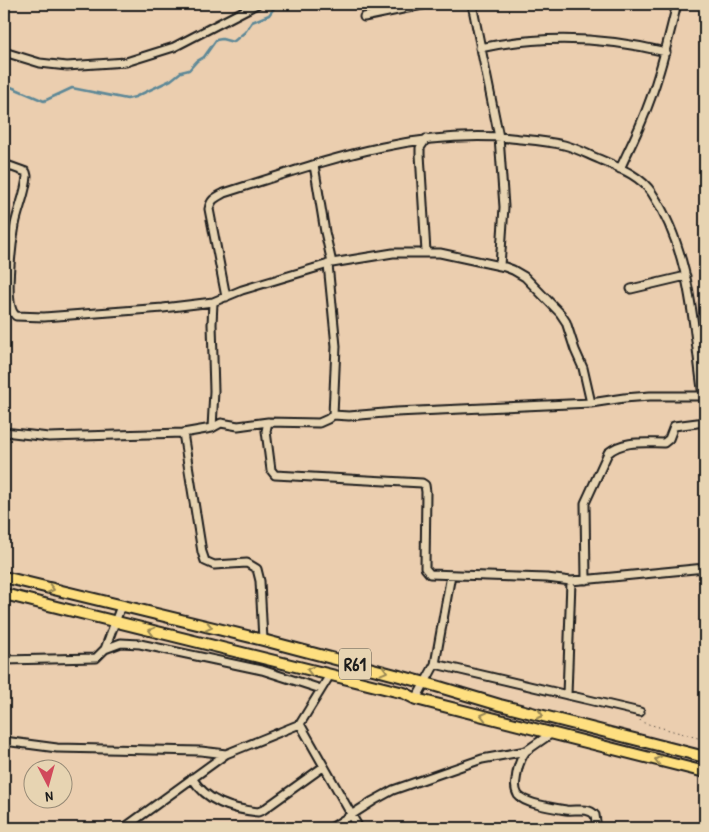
<svg xmlns="http://www.w3.org/2000/svg" width="709" height="832" font-family="'Patrick Hand',sans-serif">
  <style>
    .lines { fill: none; stroke-linecap: round; stroke-linejoin: round }
    .stream { stroke: #5d8897; stroke-width: 2.5 }
    .street-casing { stroke: #1c1c1c; stroke-width: 11 }
    .primary-casing { stroke: #1c1c1c; stroke-width: 14 }
    .path { stroke: #1c1c1c; stroke-width: 1; stroke-dasharray: 1 4; stroke-linecap: butt }
    .street { stroke: #e7d4b2; stroke-width: 7 }
    .primary { stroke: #fedf80; stroke-width: 10 }
    .oneway { stroke: #988753 }
    .labels { text-anchor: middle; dominant-baseline: central; stroke-width: 5; stroke-linejoin: round; paint-order: stroke }
    .shield { fill: #e7d4b2; stroke: #595349; stroke-width: 1 }
    .shield-label { font-size: 18px; font-weight: bold; fill: #1c1c1c }
  </style>
  <rect width="100%" height="100%" fill="#ebceaf"/>
  <filter id="ink" filterUnits="userSpaceOnUse"><feTurbulence type="fractalNoise" baseFrequency=".02" numOctaves="2"/><feDisplacementMap in="SourceGraphic" scale="10" xChannelSelector="R" yChannelSelector="G"/><feConvolveMatrix kernelMatrix="1 2 1 2 8 2 1 2 1" color-interpolation-filters="sRGB"/></filter>
  <g filter="url(#ink)">
    <g class="lines">
      <!-- stream -->
      <path class="stream" d="M 4,84 L 44,101 L 72,88 L 127,99 L 135,97 L 171,80 L 181,72 L 189,70 L 197,61 L 204,57 L 216,40 L 222,39 L 233,42 L 245,32 L 252,22 L 269,15 L 277,4"/>
      <defs>
        <path id="street" d="M 472,4 L 499,137 L 504,207 L 500,266
          M 364,17 L 427,4
          M 480,48 C 541,35 605,37 666,52
          M 4,52 L 40,63 L 67,66 L 126,62 L 174,47 L 257,4
          M 426,139 L 420,148 L 420,154 L 426,252
          M 4,164 L 26,172 L 27,176 C 26,193 18,209 15,225 C 12,242 3,306 16,316 L 44,317 L 163,308 L 213,302
          M 314,165 L 325,232 L 332,263
          M 620,169 C 627,153 635,138 641,123 C 658,84 667,44 677,4
          M 328,264 L 336,346 L 333,415
          M 631,289 L 686,276
          M 226,297 L 209,209 C 211,199 215,198 224,193 C 320,163 408,129 511,138 C 529,140 546,141 564,145 C 576,148 587,154 599,159 C 617,167 640,175 652,193 C 692,253 693,328 703,396
          M 268,422 L 266,431 L 271,470 L 275,475 L 422,483 L 425,485 L 426,492 L 425,568 L 430,574 L 547,578 L 571,581 L 705,568
          M 212,428 L 214,391 L 212,324 L 213,302 L 242,290 L 332,263 L 393,253 L 440,253 L 505,267 L 513,270 L 525,277 L 560,313 L 566,322 L 575,350 L 583,368 L 591,403
          M 4,432 L 49,437 L 183,433 L 212,428 L 221,423 L 238,426 L 268,422 L 319,423 L 328,419 L 333,415 L 349,416 L 396,412 L 591,403 L 624,398 L 650,396 L 705,396
          M 183,433 L 202,552 L 205,561 L 214,565 L 247,563 L 257,569 L 260,581 L 263,640
          M 586,580 L 585,503 L 608,453 C 623,440 644,443 664,443 L 669,439 L 674,426 L 705,422
          M 105,649 L 121,643 L 140,644 L 262,670 L 321,689
          M 4,660 L 96,658 L 105,649 L 121,606
          M 435,664 L 640,712
          M 567,695 L 571,581
          M 416,699 L 435,664 L 451,575
          M 300,724 L 359,828
          M 4,741 L 57,748 L 201,751 L 226,754 L 300,724 L 330,675
          M 526,751 C 520,759 517,769 516,780 C 515,785 515,790 518,795 C 525,804 554,808 566,810 C 576,811 588,807 595,815 L 597,828
          M 192,778 C 207,802 231,809 258,812 L 263,810 L 323,767
          M 124,828 L 226,754
          M 331,828 L 373,801 L 393,790 L 482,759 L 526,751 L 552,733"/>
        <path id="primary" d="M 4,577 L 263,640 L 426,683 L 500,705 L 705,757
          M 4,594 L 404,693 L 416,699 L 705,772"/>
      </defs>
      <!-- street casing -->
      <use href="#street" class="street-casing"/>
      <!-- primary casing -->
      <use href="#primary" class="primary-casing"/>
      <!-- path -->
      <path class="path" d="M 640,720 L 641,722 L 705,740"/>
      <!-- street -->
      <use href="#street" class="street"/>
      <!-- primary -->
      <use href="#primary" class="primary"/>
    </g>
    <!-- one-way arrows -->
    <defs><path id="oneway-chevron" d="M-2-3.5L2.5 0L-2 3.5" fill="none" stroke-width="1.6" stroke-linecap="round" stroke-linejoin="round" transform="scale(1.25)"/></defs>
    <g class="oneway">
      <use href="#oneway-chevron" transform="translate(51 589) rotate(14)"/>
      <use href="#oneway-chevron" transform="translate(209 627) rotate(13)"/>
      <use href="#oneway-chevron" transform="translate(152 631) rotate(-166)"/>
      <use href="#oneway-chevron" transform="translate(310 670) rotate(-166)"/>
      <use href="#oneway-chevron" transform="translate(384 671) rotate(15)"/>
      <use href="#oneway-chevron" transform="translate(540 715) rotate(15)"/>
      <use href="#oneway-chevron" transform="translate(484 716) rotate(-166)"/>
      <use href="#oneway-chevron" transform="translate(658 760) rotate(-166)"/>
    </g>
  </g>
  <g class="labels">
    <!-- shield labels -->
    <rect class="shield" x="339" y="648.5" width="32" height="31" rx="4"/>
    <g class="shield-label">
      <text x="355" y="664">R61</text>
    </g>
  </g>
  <!-- margin -->
  <rect width="709" height="832" fill="none" stroke="#e7d4b2" stroke-width="20"/>
  <rect x="10" y="10" width="689" height="812" fill="none" stroke="#1c1c1c" stroke-width="2" filter="url(#ink)"/>
  <!-- north arrow -->
  <g transform="translate(48 784) rotate(174)"><circle r="24" fill="#e7d4b2" stroke="#968a76"/>
  <path d="M0-4L9 19L0 12L-9 19Z" fill="#d1495b"/>
  <text y="-8" font-size="14" font-weight="bold" text-anchor="middle" fill="#1c1c1c">N</text>
  </g>
</svg>
